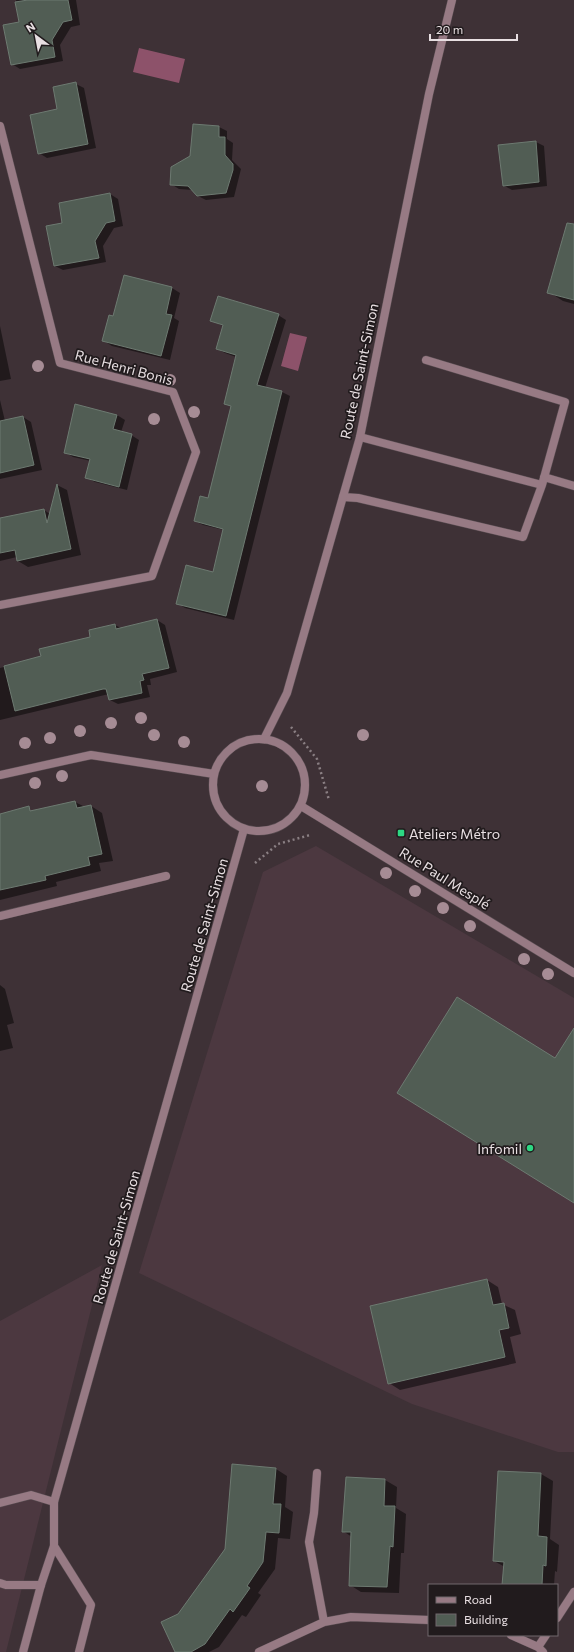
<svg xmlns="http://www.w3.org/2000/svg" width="574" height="1652" font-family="Commissioner,sans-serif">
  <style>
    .built { fill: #4c3840 }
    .water { fill: #8d526a }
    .shadow { fill: #0007 }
    .building { fill: #515d54; stroke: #6d7a71 }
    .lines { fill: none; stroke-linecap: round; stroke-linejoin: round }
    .service-casing { stroke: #594d52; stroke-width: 9 }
    .minor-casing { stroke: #594d52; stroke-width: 9 }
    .tertiary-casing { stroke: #594d52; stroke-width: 9 }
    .path { stroke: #8a7f83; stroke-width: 2.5; stroke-dasharray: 2 3; stroke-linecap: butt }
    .service { stroke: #977a84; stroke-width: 8 }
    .minor { stroke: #977a84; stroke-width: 8 }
    .tertiary { stroke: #977a84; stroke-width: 8 }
    .tree { fill: #a68c95 }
    .poi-dot { fill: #2dd883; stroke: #211b1d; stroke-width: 1.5 }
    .labels { text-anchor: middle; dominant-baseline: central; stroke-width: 3.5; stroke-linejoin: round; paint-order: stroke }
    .street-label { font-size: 14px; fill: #e8dfe2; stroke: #211b1d }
    .poi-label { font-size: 14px; fill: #e8dfe2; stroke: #211b1d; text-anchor: start }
  </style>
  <rect width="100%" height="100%" fill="#3e3136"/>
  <!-- built -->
  <path class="built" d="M 316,846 L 574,998 L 574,1452 L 558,1452 L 412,1404 L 139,1273 L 263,872 Z
    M 102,1265 L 6,1652 L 0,1652 L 0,1321 Z"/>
  <!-- water -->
  <path class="water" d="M 139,48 L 185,59 L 179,83 L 133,72 Z
    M 290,333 L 307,337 L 298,371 L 281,366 Z"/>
  <!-- shadow -->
  <path class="shadow" d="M 16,0 L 76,0 L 80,25 L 71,27 L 60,45 L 63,61 L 20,69 L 12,64 L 20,23 Z
    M 76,84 L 84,88 L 96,148 L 47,158 L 39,153 L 58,110 Z
    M 194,125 L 219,127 L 227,131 L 227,139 L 233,143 L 232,160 L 241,169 L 234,197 L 206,200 L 198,196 L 193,190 L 179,189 L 171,184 L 191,157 Z
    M 536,142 L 544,146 L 547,186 L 512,190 L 503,185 Z
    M 110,194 L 118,199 L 123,226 L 114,228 L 103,246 L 106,262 L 63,270 L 55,266 L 47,227 L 64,223 Z
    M 574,243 L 574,304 L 563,301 L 549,292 Z
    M 124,276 L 172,288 L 180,293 L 174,318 L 179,321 L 170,360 L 112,346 L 104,341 L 114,317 Z
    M 278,315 L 286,320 L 265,388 L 282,392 L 290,396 L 234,620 L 185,608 L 177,603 L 213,573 L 224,530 L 203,525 L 195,521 L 209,499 L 232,407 L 225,403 L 236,357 L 225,353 L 217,349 L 223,326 L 211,320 Z
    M 0,326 L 11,379 L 0,381 Z
    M 0,400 L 5,421 L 23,417 L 31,422 L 42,470 L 0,479 Z
    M 117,415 L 125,420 L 121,432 L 131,435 L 139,440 L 127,490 L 95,482 L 87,478 L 91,461 L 73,457 L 65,452 Z
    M 57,485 L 67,490 L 81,555 L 28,567 L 18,561 L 17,557 L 0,561 L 0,526 L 44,510 L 50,514 Z
    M 157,620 L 165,625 L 177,672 L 150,679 L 151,685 L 147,685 L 150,697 L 118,704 L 110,700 L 109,694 L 0,720 L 0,668 L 42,657 L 92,638 L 115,625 L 121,628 Z
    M 75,802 L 85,807 L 91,806 L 102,813 L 113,861 L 99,863 L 101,871 L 56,882 L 57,886 L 0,900 L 0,825 Z
    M 0,985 L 5,989 L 14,1023 L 7,1025 L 13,1048 L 0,1051 Z
    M 487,1280 L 498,1287 L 502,1304 L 515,1310 L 521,1334 L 510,1337 L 516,1363 L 400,1390 L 389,1383 Z
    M 276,1469 L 287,1476 L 285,1507 L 293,1512 L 290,1539 L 278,1538 L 275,1569 L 258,1593 L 261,1595 L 246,1617 L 242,1615 L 219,1647 L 209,1652 L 176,1652 L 179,1615 L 226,1550 Z
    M 499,1472 L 541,1474 L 553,1481 L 550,1539 L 559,1545 L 557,1572 L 555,1571 L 554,1585 L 503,1585 L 505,1567 L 494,1561 Z
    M 347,1478 L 385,1480 L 397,1487 L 396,1508 L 406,1514 L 404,1553 L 401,1553 L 399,1593 L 361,1592 L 350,1585 L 352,1537 L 343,1531 Z"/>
  <!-- building -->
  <path class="building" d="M 28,0 L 68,0 L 72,20 L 63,22 L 52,40 L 55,57 L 11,65 L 3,25 L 19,22 L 15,2 Z
    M 76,82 L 88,144 L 38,154 L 30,115 L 57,109 L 53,87 Z
    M 193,124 L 219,126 L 219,137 L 225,137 L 225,155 L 233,164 L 233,170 L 226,193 L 197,196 L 188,186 L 170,185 L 171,167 L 190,156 Z
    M 536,141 L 539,182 L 503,186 L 498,145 Z
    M 110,193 L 115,221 L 106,223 L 95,241 L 99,258 L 54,266 L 46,226 L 62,223 L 59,203 Z
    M 567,223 L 574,224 L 574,300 L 547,293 Z
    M 124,275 L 172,287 L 166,314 L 172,315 L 161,356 L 102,341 L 109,315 L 113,316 Z
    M 218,296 L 279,314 L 257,385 L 282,391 L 226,616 L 176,604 L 186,565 L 213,572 L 223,529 L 194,521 L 200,496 L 208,498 L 231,406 L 224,404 L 236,355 L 216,349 L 223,325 L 210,321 Z
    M 75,404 L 117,415 L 113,429 L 132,434 L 119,487 L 85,478 L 90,459 L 64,453 Z
    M 23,416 L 34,465 L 0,473 L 0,421 Z
    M 57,484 L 71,549 L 17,561 L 15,550 L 0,553 L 0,518 L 44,509 L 47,523 Z
    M 157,619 L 169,668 L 142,674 L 144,680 L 140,681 L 142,693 L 109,700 L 106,689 L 103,689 L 15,711 L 4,666 L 41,656 L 39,649 L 90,637 L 89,630 L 115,624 L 116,629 Z
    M 75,801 L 77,808 L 91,805 L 102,854 L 88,857 L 90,865 L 45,876 L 46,880 L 0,890 L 0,814 L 29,806 L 30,811 Z
    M 457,997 L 555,1058 L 574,1028 L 574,1203 L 397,1093 Z
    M 487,1279 L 493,1305 L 504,1303 L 509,1328 L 499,1330 L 505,1357 L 388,1384 L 370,1306 Z
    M 232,1464 L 276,1468 L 273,1504 L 281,1504 L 279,1533 L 266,1532 L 263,1562 L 247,1586 L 250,1588 L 233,1612 L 230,1609 L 205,1644 L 191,1652 L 175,1652 L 161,1622 L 178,1614 L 225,1549 Z
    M 498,1471 L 541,1473 L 538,1536 L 547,1537 L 546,1566 L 543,1565 L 542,1585 L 502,1585 L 504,1562 L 493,1561 Z
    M 346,1477 L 385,1479 L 384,1506 L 395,1506 L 393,1547 L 390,1546 L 387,1587 L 349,1586 L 351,1532 L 342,1532 Z"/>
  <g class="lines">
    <defs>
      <path id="service" d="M 360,437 L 542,485
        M 544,477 L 574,486
        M 343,497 L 358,498 L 523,537 L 542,485 L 565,402 L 426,360
        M 0,1503 L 31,1495 L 54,1502
        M 0,1583 L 6,1585 L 41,1585"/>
      <path id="minor" d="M 0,126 L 60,363 L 173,392 L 196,452 L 152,576 L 0,605
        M 264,739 L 287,693 L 360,437 L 429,94 L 452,0
        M 0,916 L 166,876
        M 317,1473 L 314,1513 L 309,1542 L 324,1622
        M 54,1546 L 91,1605 L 79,1652
        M 557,1618 L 574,1592
        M 511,1635 L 538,1647 L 543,1652
        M 538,1647 L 546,1635
        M 23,1652 L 41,1585 L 54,1546 L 54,1502 L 244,829
        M 259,1652 L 324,1622 L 351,1617 L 429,1620"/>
      <path id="tertiary" d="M213 785a46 46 0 1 1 92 0a46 46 0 1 1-92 0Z
        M 0,775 L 91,755 L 214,774
        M 301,806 L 574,973"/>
    </defs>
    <!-- service casing -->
    <use href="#service" class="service-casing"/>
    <!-- minor casing -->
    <use href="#minor" class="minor-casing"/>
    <!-- tertiary casing -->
    <use href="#tertiary" class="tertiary-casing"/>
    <!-- path -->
    <path class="path" d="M 291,727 L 317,759 L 329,800
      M 255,863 L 278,844 L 310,835"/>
    <!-- service -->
    <use href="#service" class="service"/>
    <!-- minor -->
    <use href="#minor" class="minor"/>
    <!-- tertiary -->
    <use href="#tertiary" class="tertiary"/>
  </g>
  <!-- trees -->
  <g class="tree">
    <circle cx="38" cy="366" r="6"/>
    <circle cx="170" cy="380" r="6"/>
    <circle cx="194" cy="412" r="6"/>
    <circle cx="154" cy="419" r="6"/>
    <circle cx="141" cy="718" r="6"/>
    <circle cx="111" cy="723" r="6"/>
    <circle cx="80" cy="731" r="6"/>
    <circle cx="154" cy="735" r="6"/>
    <circle cx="363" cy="735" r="6"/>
    <circle cx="50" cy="738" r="6"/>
    <circle cx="184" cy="742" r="6"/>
    <circle cx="25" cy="743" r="6"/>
    <circle cx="62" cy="776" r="6"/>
    <circle cx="35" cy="783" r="6"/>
    <circle cx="262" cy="786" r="6"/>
    <circle cx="386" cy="873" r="6"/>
    <circle cx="415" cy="891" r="6"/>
    <circle cx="443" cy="908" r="6"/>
    <circle cx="470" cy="926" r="6"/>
    <circle cx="524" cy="959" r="6"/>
    <circle cx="548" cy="974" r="6"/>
  </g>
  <!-- markers -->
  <g class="poi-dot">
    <rect x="397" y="829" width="8" height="8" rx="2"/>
    <circle cx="530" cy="1148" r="4"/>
  </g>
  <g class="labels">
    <!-- street labels -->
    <g class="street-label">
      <text transform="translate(124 367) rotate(15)">Rue Henri Bonis</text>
      <text transform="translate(359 371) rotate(-78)">Route de Saint-Simon</text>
      <text transform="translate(445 878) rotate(32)">Rue Paul Mesplé</text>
      <text transform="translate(204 925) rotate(-74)">Route de Saint-Simon</text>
      <text transform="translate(116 1237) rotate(-74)">Route de Saint-Simon</text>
    </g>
    <!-- poi labels -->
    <g class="poi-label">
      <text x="409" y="833">Ateliers Métro</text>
      <text x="522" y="1148" text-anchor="end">Infomil</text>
    </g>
  </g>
  <!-- legend -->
  <rect x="428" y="1584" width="130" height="52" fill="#211b1d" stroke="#71696c"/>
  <rect x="436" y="1597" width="20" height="6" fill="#977a84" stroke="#71696c"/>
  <text x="464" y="1604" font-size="12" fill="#e8dfe2">Road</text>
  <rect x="436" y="1614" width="20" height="12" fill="#515d54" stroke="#71696c"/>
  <text x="464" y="1624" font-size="12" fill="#e8dfe2">Building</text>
  <!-- north arrow -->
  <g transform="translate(36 36) rotate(328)" stroke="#211b1d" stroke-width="3" paint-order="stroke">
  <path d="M0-3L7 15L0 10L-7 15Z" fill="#e8dfe2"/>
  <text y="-6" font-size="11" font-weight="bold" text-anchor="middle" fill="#e8dfe2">N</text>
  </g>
  <!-- scale -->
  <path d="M430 34v6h87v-6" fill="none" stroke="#e8dfe2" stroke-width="2"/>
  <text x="436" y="34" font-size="12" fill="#e8dfe2" stroke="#211b1d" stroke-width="3" paint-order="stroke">20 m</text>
</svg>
